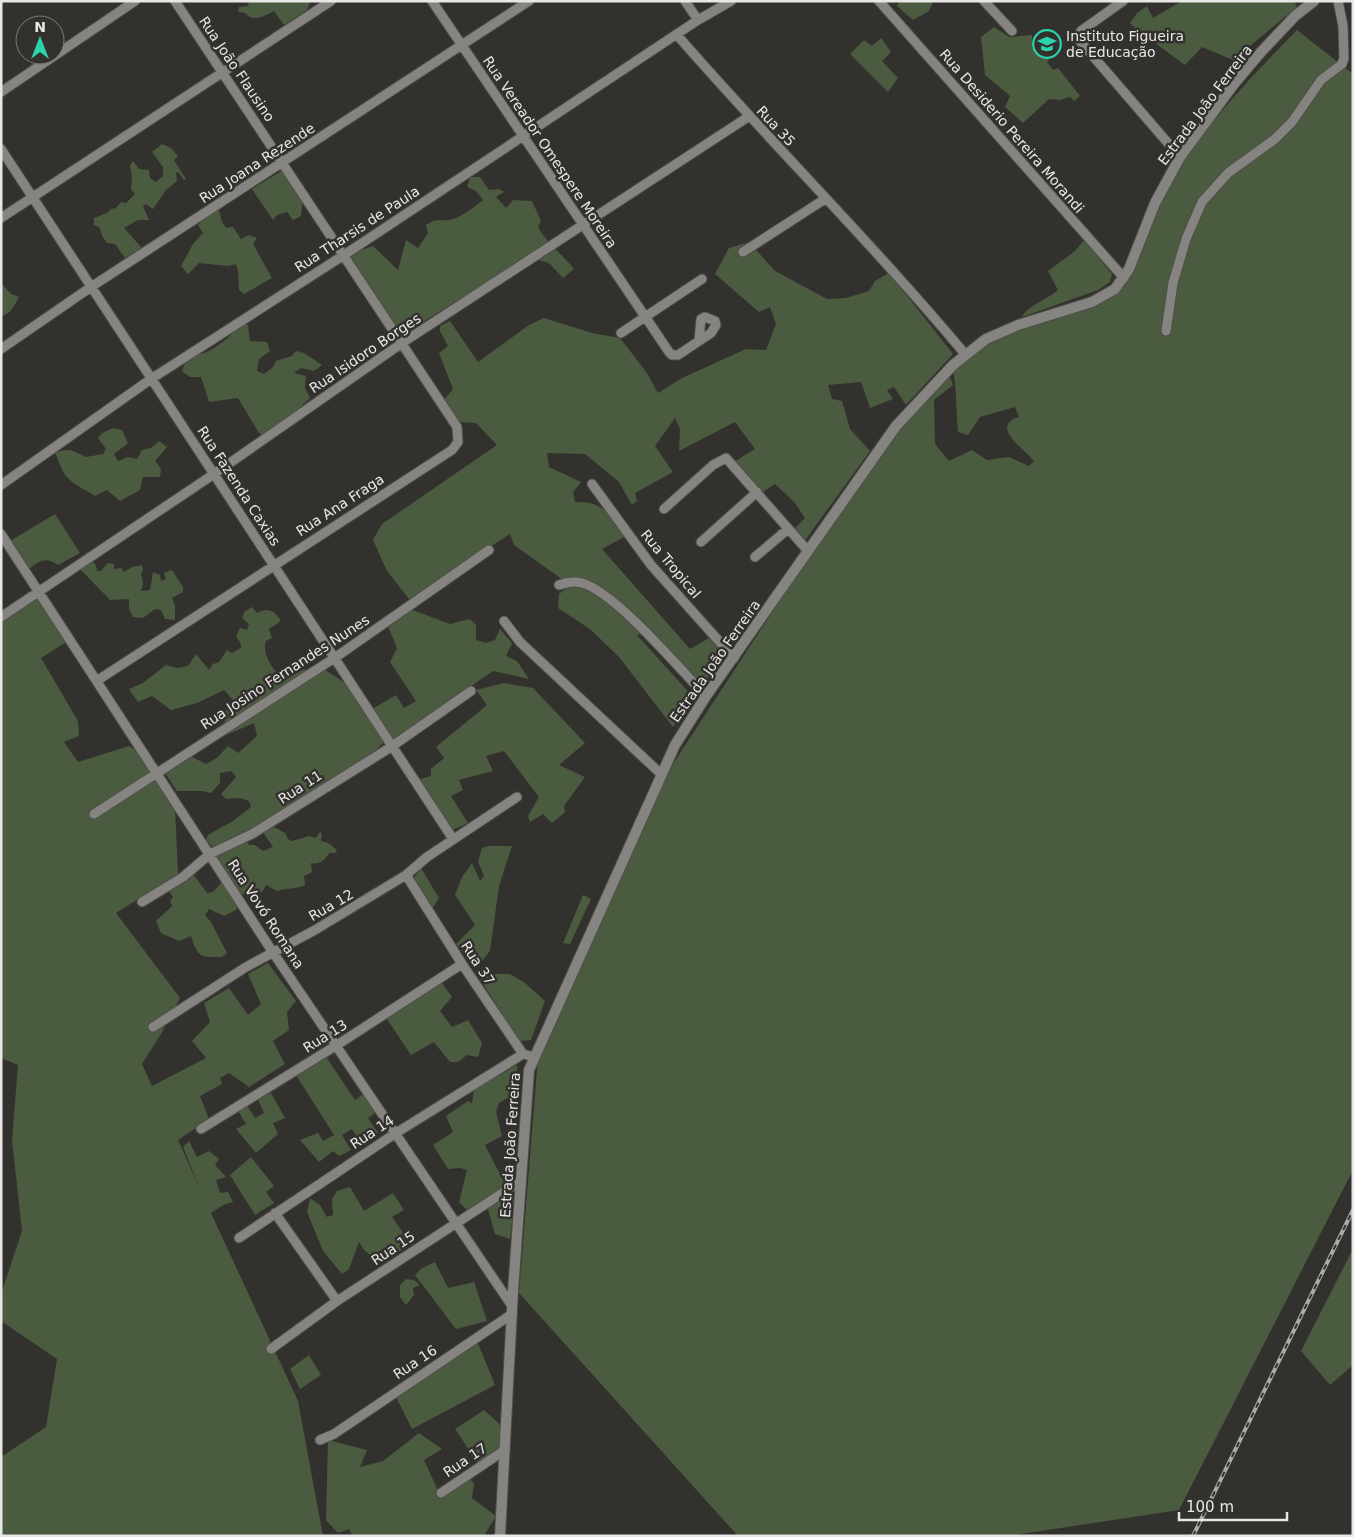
<svg xmlns="http://www.w3.org/2000/svg" width="1354" height="1537" font-family="'DejaVu Sans',sans-serif">
  <style>
    .green { fill: #4b5b3f }
    .lines { fill: none; stroke-linecap: round; stroke-linejoin: round }
    .minor-casing { stroke: #504f4c; stroke-width: 11 }
    .tertiary-casing { stroke: #504f4c; stroke-width: 12 }
    .minor { stroke: #868480; stroke-width: 9 }
    .tertiary { stroke: #868480; stroke-width: 10 }
    .rail-casing { stroke: #adaba9; stroke-width: 4 }
    .rail { stroke: #33312e; stroke-width: 2; stroke-dasharray: 5.5; stroke-linecap: butt }
    .labels { text-anchor: middle; dominant-baseline: central; stroke-width: 5; stroke-linejoin: round; paint-order: stroke }
    .poi-label { font-size: 14px; fill: #e8e7e5; stroke: #33312e; text-anchor: start }
    .street-label { font-size: 14px; fill: #e8e7e5; stroke: #33312e }
  </style>
  <rect width="100%" height="100%" fill="#33312e"/>
  <!-- green -->
  <path class="green" d="M 247,1 L 309,1 L 310,2 L 307,10 L 284,25 L 274,11 C 264,16 253,23 245,13 L 238,12 L 239,7 L 249,6 Z
    M 900,1 L 943,1 L 933,2 L 929,11 L 913,20 L 897,6 Z
    M 1182,1 L 1294,1 L 1297,7 L 1233,60 L 1202,47 L 1185,65 L 1151,40 L 1148,44 L 1142,42 L 1142,35 L 1130,23 L 1137,13 L 1147,6 L 1153,18 Z
    M 994,27 L 1009,37 L 1032,35 L 1032,48 L 1054,45 L 1052,56 L 1047,62 L 1053,70 L 1058,68 L 1080,96 L 1074,101 L 1070,97 L 1060,100 L 1049,99 L 1023,123 L 1005,107 L 1010,96 L 985,75 L 981,37 Z
    M 1297,30 L 1353,74 L 1353,1170 L 1179,1510 L 1008,1536 L 738,1536 L 519,1293 L 538,1058 L 667,773 L 811,553 L 902,426 L 949,375 L 953,385 L 934,400 L 935,444 L 949,461 L 972,450 L 987,460 L 1009,457 L 1029,466 L 1034,461 C 1024,448 989,427 1019,417 L 1015,407 L 980,417 L 968,435 L 958,432 C 956,412 957,392 953,371 L 980,349 L 1014,332 L 1063,317 L 1115,295 C 1130,264 1143,232 1159,202 C 1193,137 1246,82 1297,30 Z
    M 881,38 L 891,52 L 882,61 L 898,78 L 888,92 L 850,54 L 864,40 L 872,46 Z
    M 162,144 L 171,148 L 178,156 L 174,160 L 186,179 L 184,180 L 178,172 L 176,173 L 177,181 L 166,190 L 153,209 L 146,204 L 143,206 L 149,220 L 138,220 L 124,228 L 142,248 L 125,258 L 115,244 L 107,243 L 102,236 L 100,228 L 94,225 L 94,218 L 107,213 L 112,208 L 115,209 L 121,202 L 126,203 L 135,194 L 131,189 L 132,177 L 130,165 L 133,161 L 139,169 L 149,170 L 150,178 L 156,182 L 163,176 L 163,167 L 152,152 Z
    M 283,170 L 303,197 L 301,216 L 293,220 L 287,212 L 277,215 L 273,220 L 252,189 Z
    M 470,177 L 480,177 L 489,190 L 499,189 L 504,192 L 496,197 L 506,208 L 513,200 L 532,201 L 541,221 L 538,227 C 547,243 562,254 574,269 L 563,278 L 549,263 L 527,257 L 415,327 L 397,329 L 351,257 L 361,250 L 373,246 L 398,270 L 406,240 L 418,248 L 428,233 L 426,225 C 440,216 441,223 453,219 C 463,216 474,207 483,200 L 476,191 L 467,187 Z
    M 215,208 L 219,210 L 222,222 L 226,228 L 233,227 L 241,239 L 249,235 L 257,238 L 253,244 L 272,278 L 244,294 L 239,290 L 238,271 L 236,264 L 228,266 L 199,263 L 188,274 L 181,266 L 193,244 L 203,233 L 198,225 L 206,215 Z
    M 1085,239 L 1103,259 L 1103,263 L 1112,274 L 1110,282 L 1098,290 L 1022,317 C 1027,306 1048,299 1058,290 L 1048,271 L 1075,251 Z
    M 749,242 L 775,271 L 827,299 L 846,298 L 869,291 L 875,281 L 892,271 L 897,283 L 953,354 L 906,405 L 894,387 L 887,390 L 893,399 L 870,408 L 861,382 L 828,385 L 832,399 L 842,401 L 850,429 L 870,451 L 803,543 L 793,530 L 805,518 L 795,503 L 775,484 L 763,492 L 734,462 L 755,449 L 735,422 L 679,451 L 680,429 L 675,418 L 655,446 L 673,472 L 635,493 L 637,501 L 632,505 L 619,482 L 585,454 L 547,453 L 549,467 L 581,482 L 573,492 L 575,502 C 604,501 610,515 626,536 L 602,549 L 690,649 L 709,638 L 725,656 L 701,687 L 648,632 L 637,635 L 693,697 L 673,727 L 619,657 L 590,629 L 558,608 L 559,594 L 570,585 L 514,545 L 510,534 L 409,599 L 387,571 L 373,540 L 382,524 L 497,445 L 476,423 L 456,422 L 443,401 L 453,389 L 439,353 L 448,346 L 440,331 L 440,326 L 450,321 L 478,362 L 529,325 L 544,318 L 592,333 L 620,338 L 647,373 L 658,393 L 682,378 L 746,349 L 766,350 L 776,324 L 770,307 L 759,312 L 715,274 L 729,248 Z
    M 2,284 L 11,294 L 19,297 C 15,305 10,315 1,316 Z
    M 242,322 L 248,325 L 250,341 L 267,342 L 270,351 L 259,359 L 257,371 L 264,374 L 273,367 L 276,361 L 292,356 L 296,351 L 304,353 L 322,365 L 314,371 L 301,368 L 294,373 L 306,376 L 305,388 L 310,398 L 287,420 L 264,436 L 259,433 L 238,398 L 209,402 L 201,377 L 190,377 L 182,371 C 187,353 196,357 209,351 C 221,345 234,333 242,322 Z
    M 113,428 L 122,430 L 128,443 L 114,454 L 118,461 L 128,457 L 137,459 L 142,450 L 151,448 L 159,441 L 167,447 L 155,461 L 161,469 L 160,477 L 143,477 L 140,490 L 120,501 L 107,490 L 95,496 C 85,489 73,485 65,475 C 61,469 59,460 55,453 C 69,447 73,451 86,457 L 103,454 L 106,449 L 98,438 L 102,433 Z
    M 55,514 L 80,553 L 58,565 C 46,557 40,560 29,569 L 10,541 Z
    M 88,557 L 96,565 L 97,571 L 101,571 L 108,563 L 114,564 L 114,569 L 121,568 L 124,572 L 132,567 L 142,565 L 143,570 L 141,574 L 143,583 L 141,591 L 150,590 L 153,572 L 160,575 L 161,581 L 166,579 L 164,573 L 172,570 L 183,587 L 183,592 L 172,598 L 175,605 L 175,620 L 165,619 L 161,610 L 155,609 L 143,618 L 133,617 L 129,609 L 129,599 L 110,600 L 81,570 L 81,562 Z
    M 39,597 L 68,641 L 41,658 L 78,721 L 79,736 L 64,742 L 78,762 L 129,746 L 139,752 L 175,807 L 178,874 L 116,913 L 180,998 L 161,1034 L 142,1064 L 152,1086 L 206,1058 L 192,1041 L 210,1022 L 204,1003 L 229,988 L 248,1015 L 261,1004 L 248,974 L 268,963 L 296,1001 L 287,1012 L 289,1030 L 273,1041 L 285,1064 L 249,1087 L 229,1073 L 220,1078 L 222,1084 L 200,1096 L 209,1119 L 178,1140 L 200,1189 L 183,1147 L 189,1141 L 197,1157 L 209,1151 L 219,1159 L 215,1165 L 226,1177 L 216,1180 L 220,1193 L 228,1192 L 233,1202 L 223,1205 L 211,1213 L 298,1401 L 323,1536 L 1,1536 L 1,1457 L 46,1427 L 57,1359 L 1,1321 L 1,1294 L 22,1231 L 12,1140 L 18,1065 L 1,1058 L 1,621 Z
    M 252,607 L 257,613 C 268,607 274,610 281,621 L 269,629 L 272,638 L 266,641 C 261,655 274,669 282,680 L 304,669 L 313,675 L 324,669 L 351,687 L 384,742 L 368,758 L 342,773 L 330,792 L 282,809 L 262,824 L 213,848 L 206,840 L 208,835 L 233,821 L 251,807 L 249,801 L 240,798 L 226,799 L 221,794 L 236,777 L 231,771 L 220,773 L 220,783 L 211,793 L 202,791 L 177,791 L 165,773 L 190,756 L 206,764 L 217,758 L 228,746 L 238,753 L 257,736 L 254,723 L 226,735 L 224,714 L 234,701 L 224,690 L 197,703 L 171,710 L 152,696 L 138,702 L 129,689 L 143,683 L 166,665 L 177,668 L 188,666 L 196,654 L 209,670 L 213,664 L 219,662 L 227,650 L 232,653 L 241,648 L 241,644 L 236,636 L 240,628 L 247,630 L 249,624 L 242,618 L 244,612 Z
    M 410,609 L 450,624 L 470,619 L 476,625 L 476,640 L 486,643 L 495,640 L 500,629 L 512,643 L 506,656 L 517,661 L 529,679 L 493,671 L 390,742 L 372,709 L 396,695 L 404,708 L 416,701 L 390,662 L 397,648 L 387,624 Z
    M 504,683 L 533,688 L 585,743 L 559,765 L 585,777 L 564,806 L 565,812 L 552,823 L 543,814 L 530,822 L 528,816 L 539,797 L 504,751 L 486,756 L 493,771 L 459,780 L 463,790 L 451,796 L 468,823 L 452,830 L 418,780 L 431,776 L 431,769 L 444,758 L 436,747 L 487,705 L 476,690 Z
    M 272,826 L 285,833 L 288,839 L 292,841 L 309,836 L 316,838 L 320,832 L 322,834 L 321,841 L 328,843 L 337,850 L 335,853 L 329,853 C 325,860 319,865 311,863 L 312,872 L 304,876 L 305,885 C 297,889 287,888 277,891 L 266,885 L 262,892 L 250,896 L 240,893 L 234,897 L 239,905 L 236,910 L 224,916 L 209,909 L 205,915 L 211,922 L 227,953 L 222,957 C 200,957 198,958 191,936 L 179,941 L 161,933 L 156,921 L 172,906 L 170,901 L 173,897 L 167,889 L 193,874 L 207,893 L 213,892 L 223,881 L 215,856 L 219,852 L 227,851 L 246,840 L 249,845 L 255,845 L 263,851 L 273,847 L 262,831 Z
    M 489,846 L 512,846 L 499,886 L 490,951 L 481,962 L 476,952 L 466,956 L 456,944 L 475,925 L 455,895 L 462,877 L 472,863 L 480,881 L 484,876 L 478,862 L 482,848 Z
    M 421,868 L 439,898 L 432,909 L 413,879 Z
    M 583,895 L 591,899 L 570,944 L 563,943 Z
    M 477,974 L 510,974 L 525,983 L 545,1001 L 531,1040 L 519,1041 Z
    M 440,980 L 452,997 L 440,1011 L 452,1027 L 468,1020 L 482,1043 L 478,1057 L 467,1055 L 458,1062 L 450,1062 L 434,1042 L 411,1055 L 385,1016 Z
    M 325,1055 L 355,1100 L 366,1092 L 378,1111 L 368,1118 L 378,1133 L 362,1144 L 352,1129 L 342,1135 L 351,1150 L 339,1156 L 333,1151 L 319,1162 L 300,1140 L 318,1133 L 323,1141 L 334,1135 L 294,1072 Z
    M 517,1065 L 516,1093 L 499,1103 L 496,1112 L 502,1136 L 485,1145 L 505,1184 C 493,1195 483,1207 467,1210 L 459,1202 L 467,1170 L 460,1168 L 448,1169 L 433,1145 L 453,1132 L 446,1116 L 468,1101 L 472,1103 L 474,1089 Z
    M 268,1088 L 285,1118 L 273,1123 L 278,1134 L 256,1153 L 236,1129 L 246,1124 L 238,1111 L 245,1102 L 255,1118 L 264,1113 L 256,1095 Z
    M 251,1157 L 274,1186 L 266,1192 L 274,1203 L 255,1215 L 230,1175 Z
    M 350,1187 L 364,1211 L 393,1193 L 404,1210 L 392,1217 L 411,1244 L 380,1263 L 364,1250 L 359,1242 L 349,1269 L 342,1274 L 323,1251 L 307,1212 L 310,1198 L 320,1205 L 327,1217 L 333,1215 L 332,1199 L 337,1191 Z
    M 516,1190 L 510,1239 L 495,1234 L 487,1206 Z
    M 1353,1249 L 1353,1365 L 1330,1385 L 1301,1351 Z
    M 435,1262 L 448,1288 L 474,1282 L 487,1321 L 456,1329 L 415,1275 L 422,1268 Z
    M 406,1279 L 414,1280 L 420,1285 L 413,1288 L 414,1295 L 406,1305 L 400,1297 L 400,1285 Z
    M 477,1341 L 495,1385 L 412,1429 L 395,1395 Z
    M 309,1355 L 321,1375 L 300,1389 L 290,1369 Z
    M 484,1410 L 504,1428 L 501,1448 L 478,1463 L 455,1429 Z
    M 419,1433 L 442,1449 L 424,1460 L 440,1495 L 468,1478 L 474,1483 L 472,1498 L 496,1516 L 484,1536 L 353,1536 L 349,1529 L 338,1533 L 326,1520 L 328,1440 L 367,1450 L 360,1467 L 383,1461 Z"/>
  <g class="lines">
    <defs>
      <path id="minor" d="M 432,1 L 669,352 L 672,355 L 678,355 L 711,333 L 716,325 L 715,321 L 705,317 L 701,319 L 699,340
        M 685,1 L 698,20
        M 879,1 L 1124,278
        M 984,1 L 1012,31
        M 1123,1 L 1081,31 L 1079,34 L 1079,40 L 1180,157
        M 677,35 C 771,143 873,244 965,354
        M 1,92 L 135,1
        M 1,149 L 453,839
        M 1,218 L 331,1
        M 743,252 L 825,199
        M 1166,331 L 1173,283 L 1186,239 L 1202,202 L 1228,173 L 1275,139 L 1292,122 L 1321,80 L 1342,64 L 1344,58 L 1343,26 L 1338,1
        M 621,333 L 702,279
        M 1,349 L 91,287 L 529,1
        M 592,484 L 651,565 L 734,658
        M 1,485 L 151,379 L 344,255 L 698,20 L 731,1
        M 664,509 L 713,465 L 726,458 L 808,551
        M 1,534 L 272,951 L 512,1306
        M 701,542 L 757,492
        M 755,557 L 788,529
        M 559,585 C 567,582 574,581 582,583 C 615,592 679,668 706,696
        M 1,617 L 214,474 L 402,343 L 748,117
        M 504,621 L 520,642 L 661,774
        M 98,680 L 452,450 L 458,442 L 457,427 L 175,1
        M 94,814 L 336,657 L 489,550
        M 406,875 L 462,964 L 523,1054 L 534,1057
        M 142,902 L 183,877 L 210,854 L 252,834 L 391,747 L 471,691
        M 153,1027 L 246,967 L 315,930 L 406,875 L 427,857 L 517,797
        M 201,1129 L 337,1045 L 462,964
        M 275,1213 L 337,1301
        M 239,1238 L 396,1133 L 523,1054
        M 271,1349 L 337,1301 L 521,1181
        M 320,1440 L 334,1434 L 512,1314
        M 441,1493 L 505,1450"/>
      <path id="tertiary" d="M 500,1536 L 513,1291 L 529,1070 L 675,745 L 706,696 L 896,426 L 953,365 L 986,339 L 1018,325 L 1092,302 L 1115,289 L 1129,269 L 1155,203 L 1180,157 L 1234,84 L 1261,52 L 1295,16 L 1314,1"/>
    </defs>
    <!-- minor casing -->
    <use href="#minor" class="minor-casing"/>
    <!-- tertiary casing -->
    <use href="#tertiary" class="tertiary-casing"/>
    <!-- minor -->
    <use href="#minor" class="minor"/>
    <!-- tertiary -->
    <use href="#tertiary" class="tertiary"/>
    <defs>
      <path id="rail" d="M 1193,1536 L 1353,1210"/>
    </defs>
    <!-- rail casing -->
    <use href="#rail" class="rail-casing"/>
    <!-- rail -->
    <use href="#rail" class="rail"/>
  </g>
  <!-- icons -->
  <defs>
    <symbol id="school-ring" viewBox="-11 -11 22 22"><circle r="9.5" fill="#33312e" stroke="#2bd5ac" stroke-width="1.5"/><path d="M0-5L7-2L0 1L-7-2ZM-4 1L0 2.5L4 1V4Q0 6-4 4Z" fill="#2bd5ac"/></symbol>
  </defs>
  <g fill-rule="evenodd">
    <use href="#school-ring" x="1031" y="28" width="32" height="32"/>
  </g>
  <g class="labels">
    <!-- poi labels -->
    <g class="poi-label">
      <text x="1066" y="36">Instituto Figueira<tspan x="1066" dy="16">de Educação</tspan></text>
    </g>
    <!-- street labels -->
    <g class="street-label">
      <text transform="translate(237 69) rotate(56)">Rua João Flausino</text>
      <text transform="translate(1205 105) rotate(-53)">Estrada João Ferreira</text>
      <text transform="translate(776 126) rotate(47)">Rua 35</text>
      <text transform="translate(1012 131) rotate(49)">Rua Desiderio Pereira Morandi</text>
      <text transform="translate(550 152) rotate(56)">Rua Vereador Omespere Moreira</text>
      <text transform="translate(257 163) rotate(-33)">Rua Joana Rezende</text>
      <text transform="translate(357 229) rotate(-33)">Rua Tharsis de Paula</text>
      <text transform="translate(365 353) rotate(-34)">Rua Isidoro Borges</text>
      <text transform="translate(239 486) rotate(57)">Rua Fazenda Caxias</text>
      <text transform="translate(340 505) rotate(-33)">Rua Ana Fraga</text>
      <text transform="translate(671 564) rotate(50)">Rua Tropical</text>
      <text transform="translate(715 661) rotate(-55)">Estrada João Ferreira</text>
      <text transform="translate(285 672) rotate(-33)">Rua Josino Fernandes Nunes</text>
      <text transform="translate(300 787) rotate(-33)">Rua 11</text>
      <text transform="translate(331 905) rotate(-30)">Rua 12</text>
      <text transform="translate(266 914) rotate(57)">Rua Vovó Romana</text>
      <text transform="translate(478 963) rotate(57)">Rua 37</text>
      <text transform="translate(325 1036) rotate(-32)">Rua 13</text>
      <text transform="translate(372 1132) rotate(-33)">Rua 14</text>
      <text transform="translate(510 1145) rotate(-86)">Estrada João Ferreira</text>
      <text transform="translate(393 1248) rotate(-34)">Rua 15</text>
      <text transform="translate(415 1362) rotate(-34)">Rua 16</text>
      <text transform="translate(465 1460) rotate(-34)">Rua 17</text>
    </g>
  </g>
  <!-- border -->
  <rect width="1354" height="1537" fill="none" stroke="#e8e7e5" stroke-width="5"/>
  <!-- north arrow -->
  <g transform="translate(40 40)"><circle r="24" fill="#33312e" stroke="#7b7a77"/>
  <path d="M0-4L9 19L0 12L-9 19Z" fill="#2bd5ac"/>
  <text y="-8" font-size="14" font-weight="bold" text-anchor="middle" fill="#e8e7e5">N</text>
  </g>
  <!-- scale -->
  <path d="M1179 1512v8h108v-8" fill="none" stroke="#e8e7e5" stroke-width="2.5"/>
  <text x="1186" y="1512" font-size="15" fill="#e8e7e5" stroke="#33312e" stroke-width="4" paint-order="stroke">100 m</text>
</svg>
